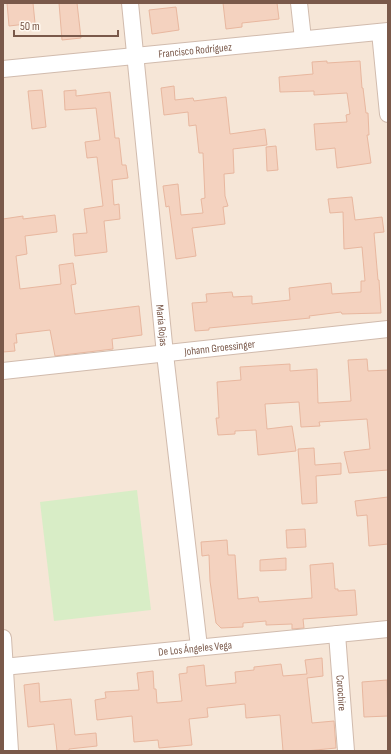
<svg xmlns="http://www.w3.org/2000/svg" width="391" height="754" font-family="'Sofia Sans Condensed',sans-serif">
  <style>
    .residential { fill: #f6e6d7 }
    .pitch { fill: #d8edc6 }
    .building { fill: #f4d2bf; stroke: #e8b79f }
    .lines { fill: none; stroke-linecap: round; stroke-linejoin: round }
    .minor-casing { stroke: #d1bbad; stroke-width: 18 }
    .minor { stroke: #fff; stroke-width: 16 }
    .labels { text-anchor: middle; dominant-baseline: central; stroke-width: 3.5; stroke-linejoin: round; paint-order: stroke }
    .street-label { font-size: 11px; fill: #7a594a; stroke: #fff9f1 }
  </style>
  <rect width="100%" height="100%" fill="#fdf5e9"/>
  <!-- residential -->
  <path class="residential" d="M 3,3 L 388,3 L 388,751 L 3,751 Z"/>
  <!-- pitch -->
  <path class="pitch" d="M 137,490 L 151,610 L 54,621 L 40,502 Z"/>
  <!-- building -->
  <path class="building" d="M 7,3 L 33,3 L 35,23 L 9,26 Z
    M 59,3 L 77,3 L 81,38 L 62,40 Z
    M 223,3 L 277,3 L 279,19 L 242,23 L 242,27 L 226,29 Z
    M 176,7 L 179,30 L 152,34 L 149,10 Z
    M 327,61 L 327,63 L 360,61 L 362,88 L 363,88 L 366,113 L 368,113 L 369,135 L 367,135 L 371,163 L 337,168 L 335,148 L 316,150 L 314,124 L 347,122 L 346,115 L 350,114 L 347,93 L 314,95 L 314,91 L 280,92 L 279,77 L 313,74 L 312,62 Z
    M 174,86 L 175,100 L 193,98 L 194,101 L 226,97 L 230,134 L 265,129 L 267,145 L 233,149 L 234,173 L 224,174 L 225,196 L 228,206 L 223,207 L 225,224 L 192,228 L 196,256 L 176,259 L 169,206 L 166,207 L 163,186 L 178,184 L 181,215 L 203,213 L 201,199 L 205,198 L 203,153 L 199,153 L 196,125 L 189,126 L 188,112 L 164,115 L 161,88 Z
    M 42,90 L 46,127 L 32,129 L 28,91 Z
    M 76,90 L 76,96 L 110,92 L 115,138 L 119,138 L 122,165 L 126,165 L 128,178 L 112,180 L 114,205 L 119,204 L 120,219 L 104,221 L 107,252 L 75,256 L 73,234 L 87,233 L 84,209 L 103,206 L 97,157 L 87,158 L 85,142 L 100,140 L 96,108 L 65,110 L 64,91 Z
    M 276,146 L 278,170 L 267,171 L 266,147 Z
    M 352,197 L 355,220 L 382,217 L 384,232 L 374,233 L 378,280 L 379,280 L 381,313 L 342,314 L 341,312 L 309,316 L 310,318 L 209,328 L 209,330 L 195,331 L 192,303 L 207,302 L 206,294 L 232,292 L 233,297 L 252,296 L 252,304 L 290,300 L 289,288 L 331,283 L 332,294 L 361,292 L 361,281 L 365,281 L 362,247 L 344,249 L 343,212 L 330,213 L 328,199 Z
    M 55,215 L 57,232 L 25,236 L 27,254 L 16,256 L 20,289 L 61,284 L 59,265 L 73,263 L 76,284 L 71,285 L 75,314 L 139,306 L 142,335 L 112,339 L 113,349 L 55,356 L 50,330 L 16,334 L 17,343 L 14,343 L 15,351 L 3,352 L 3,219 L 23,216 L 23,219 Z
    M 367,359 L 368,371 L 388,370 L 388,470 L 349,473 L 344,452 L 370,449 L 367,419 L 319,422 L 320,426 L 301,427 L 299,402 L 265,404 L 267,429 L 292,426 L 296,451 L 258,455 L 256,430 L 235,431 L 235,434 L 218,435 L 216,418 L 219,418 L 217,382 L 241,380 L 240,367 L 290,364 L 290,371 L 317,369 L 318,403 L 351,401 L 348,360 Z
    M 314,448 L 315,465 L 341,463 L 341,474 L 316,476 L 317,503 L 302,504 L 298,449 Z
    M 388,497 L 388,544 L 369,546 L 367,515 L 357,516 L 355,501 Z
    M 305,529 L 306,547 L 287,548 L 286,530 Z
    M 227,540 L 228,555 L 235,555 L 238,599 L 258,597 L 259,602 L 312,598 L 310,565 L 333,563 L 335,589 L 338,589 L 338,591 L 355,590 L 357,615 L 303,619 L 304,628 L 292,629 L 292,624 L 266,625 L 266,621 L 243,623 L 243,627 L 221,628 L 216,623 L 210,581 L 209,555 L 202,556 L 201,542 Z
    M 286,558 L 286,570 L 260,571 L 260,560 Z
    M 322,658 L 323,676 L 307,678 L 312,723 L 334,721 L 336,748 L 306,751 L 283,751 L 280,715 L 246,718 L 245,704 L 207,708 L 208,717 L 189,719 L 192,745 L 159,748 L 158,740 L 134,742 L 132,716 L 97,720 L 95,700 L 106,698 L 105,692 L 139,690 L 137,673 L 153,671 L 154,689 L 156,689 L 157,703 L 182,701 L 179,674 L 187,673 L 187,667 L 204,665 L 206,686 L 236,683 L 235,672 L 254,670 L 254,667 L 281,664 L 283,676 L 307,674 L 305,660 Z
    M 387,680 L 388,716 L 364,717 L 362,682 Z
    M 39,683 L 40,702 L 71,699 L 75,735 L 96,733 L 97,746 L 69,749 L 69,751 L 57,751 L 54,724 L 28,727 L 24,685 Z"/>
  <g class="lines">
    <defs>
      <g id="minor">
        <path id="s1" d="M 130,3 L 165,354 L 199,647"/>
        <path d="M 299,3 L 303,39"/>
        <path d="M 380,32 L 388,114"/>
        <path id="s2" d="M 3,69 L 388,31"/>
        <path id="s3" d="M 3,371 L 388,329"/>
        <path id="s4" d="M 337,634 L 346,751"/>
        <path d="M 3,638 L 10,751"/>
        <path id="s5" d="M 3,667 L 388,629"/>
      </g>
    </defs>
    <!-- minor casing -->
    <use href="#minor" class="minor-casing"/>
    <!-- minor -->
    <use href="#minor" class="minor"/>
  </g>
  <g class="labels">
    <!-- street labels -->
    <g class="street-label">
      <text stroke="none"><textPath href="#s2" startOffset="193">Francisco Rodríguez</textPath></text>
      <text stroke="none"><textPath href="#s1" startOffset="324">María Rojas</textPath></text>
      <text stroke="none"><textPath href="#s3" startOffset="218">Johann Groessinger</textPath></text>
      <text stroke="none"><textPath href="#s5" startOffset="193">De Los Ángeles Vega</textPath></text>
      <text stroke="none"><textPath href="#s4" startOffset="59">Corochire</textPath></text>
    </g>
  </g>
  <!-- border -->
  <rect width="391" height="754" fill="none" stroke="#7a594a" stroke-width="8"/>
  <!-- scale -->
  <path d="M14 30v6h104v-6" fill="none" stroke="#7a594a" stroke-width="2"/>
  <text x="20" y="30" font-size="12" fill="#7a594a" stroke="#fff9f1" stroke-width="3" paint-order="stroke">50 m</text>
</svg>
